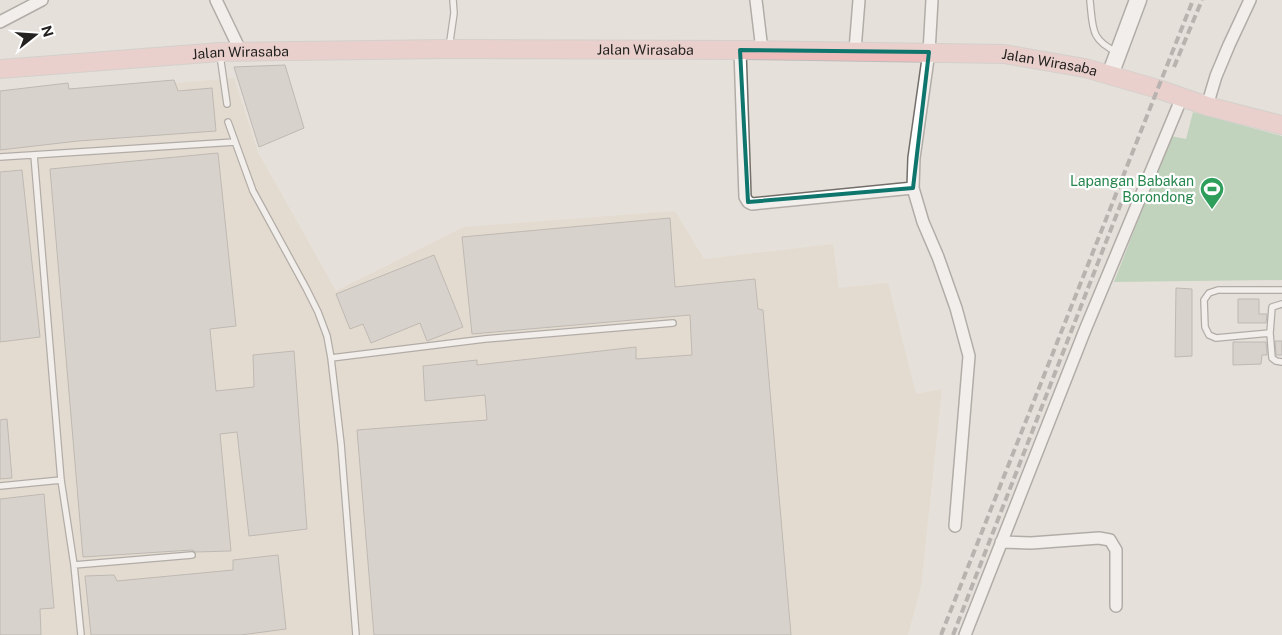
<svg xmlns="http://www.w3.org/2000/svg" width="1282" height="635" font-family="'Public Sans',sans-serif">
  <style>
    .industrial { fill: #e1d6c2 }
    .green { fill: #96c399 }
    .building { fill: #c8c0bc; stroke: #8f8984 }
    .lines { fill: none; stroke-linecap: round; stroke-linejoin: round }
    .lane-casing { stroke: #736e69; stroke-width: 8 }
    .street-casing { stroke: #736e69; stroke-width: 14 }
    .secondary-casing { stroke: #736e69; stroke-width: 19 }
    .primary-casing { stroke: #bdbdbc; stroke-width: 20 }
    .lane { stroke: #fff; stroke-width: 5.5 }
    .street { stroke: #fff; stroke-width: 11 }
    .secondary { stroke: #fff; stroke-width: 16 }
    .primary { stroke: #eebcba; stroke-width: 18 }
    .rail { stroke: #817d79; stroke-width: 4; stroke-dasharray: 8 4; stroke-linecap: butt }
    .marked { fill: none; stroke: #0f766e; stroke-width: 4; stroke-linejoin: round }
    .labels { text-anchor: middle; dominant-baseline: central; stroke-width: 4.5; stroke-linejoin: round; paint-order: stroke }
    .street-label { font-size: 14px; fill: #242220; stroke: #fff }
    .leisure-label { font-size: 14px; fill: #27864d; stroke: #fff; text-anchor: end }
  </style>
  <rect width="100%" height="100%" fill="#e6e0da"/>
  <!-- industrial -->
  <path class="industrial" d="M 234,78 L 258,152 L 336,291 L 464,227 L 675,211 L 704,259 L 833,244 L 839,288 L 888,283 L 916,394 L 942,389 L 921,587 L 908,635 L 0,635 L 0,98 Z"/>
  <!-- green -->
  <path class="green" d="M 1193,112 L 1282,136 L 1282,280 L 1114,282 L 1171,136 L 1186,139 Z"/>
  <!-- building -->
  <path class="building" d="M 285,65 L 304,128 L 259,147 L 234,67 Z
    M 174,80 L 178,91 L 212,88 L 216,131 L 78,141 L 0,150 L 0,91 L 68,83 L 69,89 Z
    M 218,153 L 236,326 L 210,329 L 216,391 L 254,387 L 253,355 L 294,351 L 307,529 L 249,536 L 237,432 L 220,434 L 231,551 L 196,552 L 192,550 L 83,557 L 50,169 Z
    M 22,170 L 40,337 L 0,342 L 0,172 Z
    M 670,218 L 675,287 L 755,279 L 758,309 L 763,310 L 791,635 L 374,635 L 357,430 L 487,420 L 485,395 L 425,401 L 423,366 L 477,360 L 477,365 L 636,347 L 636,359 L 692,355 L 690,315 L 472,334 L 462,237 Z
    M 434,255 L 463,327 L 427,341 L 420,323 L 371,343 L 363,324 L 350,329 L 336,294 Z
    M 1176,288 L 1192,289 L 1192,356 L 1175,357 Z
    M 1238,299 L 1259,299 L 1259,314 L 1267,314 L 1266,323 L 1238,323 Z
    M 1275,341 L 1282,341 L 1282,355 L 1276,355 Z
    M 1233,342 L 1266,342 L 1267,355 L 1262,355 L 1261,364 L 1233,365 Z
    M 7,419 L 12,478 L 0,479 L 0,420 Z
    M 44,494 L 54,608 L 40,609 L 41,635 L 0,635 L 0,499 Z
    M 278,555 L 286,629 L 241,635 L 91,635 L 85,576 L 114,575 L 117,581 L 233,570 L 233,560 Z"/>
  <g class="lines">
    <defs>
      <path id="lane" d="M 1090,1 C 1093,27 1090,40 1117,52
        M 449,48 L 454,13 L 453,0
        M 220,55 L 227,104
        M 228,122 L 253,191 L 306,288 L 318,312 L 327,336 L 331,358 L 341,444 L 356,635
        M 34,155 L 61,480 L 74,565 L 81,635
        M 0,157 L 235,142
        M 1282,304 L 1272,307 L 1270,333 L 1272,358 L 1276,361 L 1282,362
        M 1270,333 L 1216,338 L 1209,335 L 1205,327 L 1204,300 L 1209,293 L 1218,290 L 1282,290
        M 331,358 L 485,339 L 673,323
        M 0,486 L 61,480
        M 74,565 L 192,555"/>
      <path id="street" d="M 216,0 L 241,52
        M 756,0 L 762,50
        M 932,0 L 929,52 L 914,158 L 913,188 L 923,222 L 938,257 L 956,308 L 969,356 L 955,526
        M 0,22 L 42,0
        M 740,50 L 745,197 L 748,202 L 752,204 L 913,188
        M 855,50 L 859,0
        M 1207,106 L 1216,76 L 1229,45 L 1250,0
        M 1001,542 L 1031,543 L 1099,538 L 1110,540 L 1116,550 L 1116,606
        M 965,635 L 1085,330 L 1182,97"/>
      <path id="secondary" d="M 1110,75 L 1138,0"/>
      <g id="primary">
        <path id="s1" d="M 0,69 L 220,52 L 449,49 L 740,50 L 1004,54 L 1085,68 L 1158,89 L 1207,106 L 1282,125"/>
      </g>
    </defs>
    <!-- lane casing -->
    <use href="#lane" class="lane-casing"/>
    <!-- street casing -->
    <use href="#street" class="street-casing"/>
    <!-- secondary casing -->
    <use href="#secondary" class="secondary-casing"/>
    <!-- primary casing -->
    <use href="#primary" class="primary-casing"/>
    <!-- lane -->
    <use href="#lane" class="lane"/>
    <!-- street -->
    <use href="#street" class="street"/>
    <!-- secondary -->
    <use href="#secondary" class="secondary"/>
    <!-- primary -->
    <use href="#primary" class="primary"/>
    <!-- rail -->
    <path class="rail" d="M 1174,67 L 1202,0
      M 941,635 L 1193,0
      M 953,635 L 1127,188"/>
  </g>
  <!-- marked area -->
  <path d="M0 0H1282V635H0ZM 740,50 L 929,52 L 913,188 L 748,202 Z" fill="#e6e0da" fill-opacity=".55" fill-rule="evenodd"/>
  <path class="marked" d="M 740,50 L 929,52 L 913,188 L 748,202 Z"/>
  <!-- icons -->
  <defs>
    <symbol id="stadium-pin" viewBox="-11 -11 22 30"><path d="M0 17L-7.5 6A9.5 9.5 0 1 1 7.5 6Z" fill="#2e9e5b" stroke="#fff"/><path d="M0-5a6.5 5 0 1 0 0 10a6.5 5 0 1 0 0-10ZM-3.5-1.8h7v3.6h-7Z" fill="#fff"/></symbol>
  </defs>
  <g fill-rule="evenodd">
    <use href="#stadium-pin" x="1198" y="175" width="28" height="38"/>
  </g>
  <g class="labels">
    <!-- street labels -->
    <g class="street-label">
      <text stroke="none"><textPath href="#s1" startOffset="646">Jalan Wirasaba</textPath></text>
      <text stroke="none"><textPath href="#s1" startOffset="241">Jalan Wirasaba</textPath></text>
      <text stroke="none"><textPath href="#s1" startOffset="1051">Jalan Wirasaba</textPath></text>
    </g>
    <!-- leisure labels -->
    <g class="leisure-label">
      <text x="1194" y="181">Lapangan Babakan<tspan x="1194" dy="16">Borondong</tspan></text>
    </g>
  </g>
  <!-- north arrow -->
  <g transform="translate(35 35) rotate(73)" stroke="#ffffff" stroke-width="4" paint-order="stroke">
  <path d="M0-4L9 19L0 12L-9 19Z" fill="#242220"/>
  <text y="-8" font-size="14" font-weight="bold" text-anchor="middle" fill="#242220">N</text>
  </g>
</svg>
